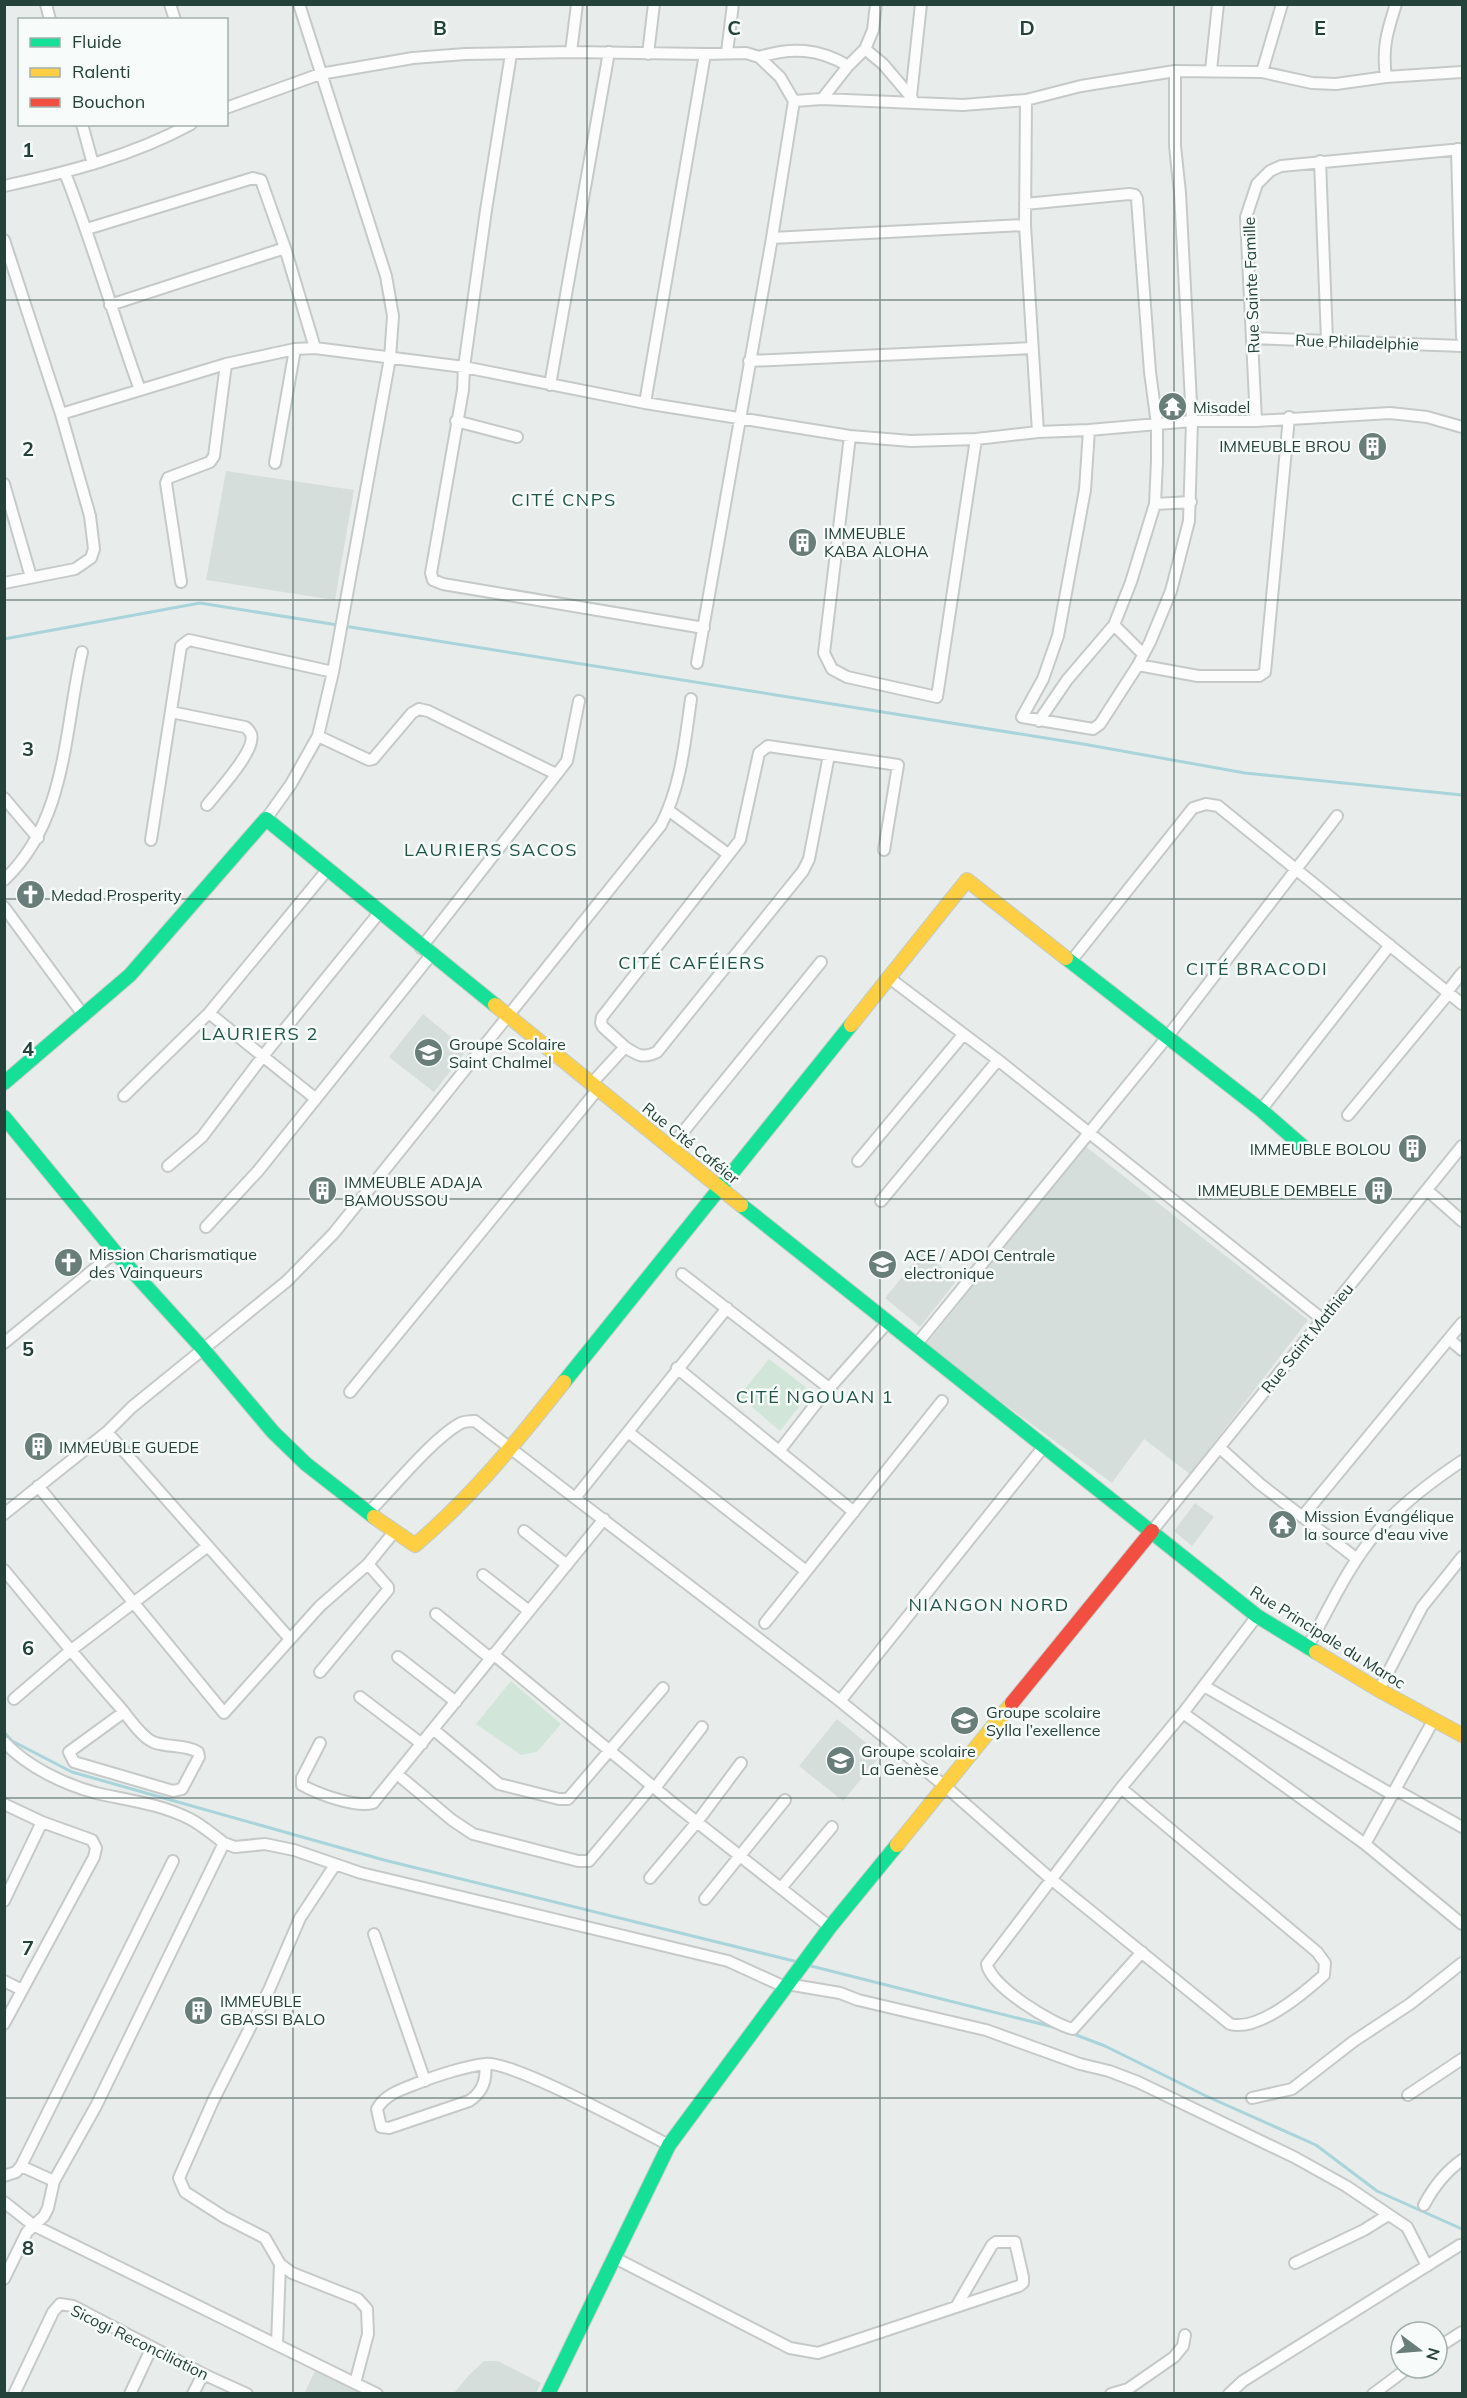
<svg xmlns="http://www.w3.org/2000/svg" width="1467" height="2398" font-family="Mulish,sans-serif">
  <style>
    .built { fill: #d6dedb }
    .green { fill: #d1e6d8 }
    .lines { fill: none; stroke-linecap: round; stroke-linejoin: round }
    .stream { stroke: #a9d4db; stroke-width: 3 }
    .street-casing { stroke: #c5cac8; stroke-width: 14 }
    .fast-casing { stroke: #c3cbc8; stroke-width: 16 }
    .slow-casing { stroke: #c3cbc8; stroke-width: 16 }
    .jam-casing { stroke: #c3cbc8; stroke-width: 16 }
    .street { stroke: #fcfcfc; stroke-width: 10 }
    .fast { stroke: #16e098; stroke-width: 14 }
    .slow { stroke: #ffcf43; stroke-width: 14 }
    .jam { stroke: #f24e42; stroke-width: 14 }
    .grid { fill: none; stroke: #24423a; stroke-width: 1.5; stroke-opacity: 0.55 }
    .labels { text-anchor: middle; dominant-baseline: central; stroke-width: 5; stroke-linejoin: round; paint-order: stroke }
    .street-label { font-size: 16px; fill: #24423a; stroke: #f7fbf9 }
    .poi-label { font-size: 16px; fill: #24423a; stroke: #f7fbf9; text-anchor: start }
    .neighbourhood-label { font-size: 18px; letter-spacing: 1.5px; fill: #1f5548; stroke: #f7fbf9 }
    .grid-label { font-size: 20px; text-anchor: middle; font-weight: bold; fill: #24423a; stroke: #f7fbf9; stroke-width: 5; stroke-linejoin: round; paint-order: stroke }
  </style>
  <rect width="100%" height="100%" fill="#e8edeb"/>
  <!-- built -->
  <path class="built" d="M 226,471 L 354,490 L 335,600 L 206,580 Z
    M 423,1014 L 467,1050 L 434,1092 L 389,1057 Z
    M 1085,1146 L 1308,1320 L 1190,1474 L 1144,1439 L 1112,1483 L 925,1346 Z
    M 922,1252 L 957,1280 L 920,1327 L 885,1298 Z
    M 1195,1503 L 1214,1517 L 1192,1546 L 1174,1531 Z
    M 837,1719 L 881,1755 L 843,1801 L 799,1766 Z
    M 484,2361 L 498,2361 L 541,2383 L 536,2393 L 454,2393 L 469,2375 Z
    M 317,2367 L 370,2394 L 304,2394 Z"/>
  <!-- green -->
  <path class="green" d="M 769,1359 L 808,1389 L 809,1394 L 780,1431 L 739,1396 Z
    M 511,1681 L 561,1724 L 537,1752 L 521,1755 L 476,1724 Z"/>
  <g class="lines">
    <!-- stream -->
    <path class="stream" d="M 4,639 L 200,603 L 1083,744 L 1245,773 L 1462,795
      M 4,1732 L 12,1741 L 72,1772 L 146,1793 L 384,1860 L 798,1962
      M 807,1965 L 1057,2028
      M 1071,2033 L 1105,2046 L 1206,2096 L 1316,2145 L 1377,2191 L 1462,2229"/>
    <defs>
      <path id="street" d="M 46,4 L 50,20
        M 170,4 L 175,20
        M 865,49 L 883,64 L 912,98
        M 571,52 L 577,4
        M 727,52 L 733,4
        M 511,54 L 486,210 L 464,367 L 463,390 L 431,573 L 433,580 L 443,584 L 704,628
        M 648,54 L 654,4
        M 759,57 C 791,47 819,48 848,66
        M 1211,70 L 1218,4
        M 1262,72 L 1282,4
        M 1386,77 C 1382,48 1387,32 1396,4
        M 911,96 L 921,4
        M 822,99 L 848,66 L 865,49 L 873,30 L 876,4
        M 1026,100 L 1025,225 L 1038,432
        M 794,101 L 822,99 L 963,105 L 1026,100 L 1081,86 L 1175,71 L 1262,72 L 1312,83 L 1336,84 L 1386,77 L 1462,72
        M 226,108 L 320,74 L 413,58 L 465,54 L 571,52 L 705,54 L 746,53 L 759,57 L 780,77 L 794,101 L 772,238 L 697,663
        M 82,124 L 93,164
        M 1457,149 L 1462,337
        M 1320,161 L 1327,340
        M 65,173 C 93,244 114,318 140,390
        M 4,186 C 69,172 132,156 191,124
        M 1025,204 L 1129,194 L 1135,195 L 1137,199 L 1150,372 L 1157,424 L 1157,461 L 1155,504 L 1131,582 L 1114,625 L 1067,680 L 1039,721
        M 87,229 L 253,178 L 261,180 L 285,248 L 315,348
        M 772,238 L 1025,225
        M 4,240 L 61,414 L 90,516 L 94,549 L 91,558 L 75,569 L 4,583
        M 110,305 L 285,248
        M 1252,338 L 1462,346
        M 749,361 L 1032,348
        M 550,385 L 609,52
        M 645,403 L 705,54
        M 61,414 L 226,364 L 295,349 L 315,348 L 464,367 L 645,403 L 850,436 L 911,441 L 976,439 L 1038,432 L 1089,430 L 1192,421 L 1256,421 L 1390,413 L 1427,417 L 1462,427
        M 456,421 L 517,437
        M 1256,421 L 1246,217 L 1257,184 L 1270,171 L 1281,166 L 1462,149
        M 1089,430 L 1085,490 L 1058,636 L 1043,679 L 1022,717 L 1093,729 L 1100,724 L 1138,665 L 1150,642 L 1171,591 L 1189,521 L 1192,421 L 1180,193 L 1175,146 L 1175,71
        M 850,436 L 824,653 L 832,669 L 847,677 L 937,697 L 976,439
        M 275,463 L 295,349
        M 4,484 L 31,577
        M 1155,504 L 1191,502
        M 181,582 L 166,483 L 168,478 L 210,462 L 214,456 L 226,364
        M 1114,625 L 1143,654
        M 1138,665 L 1198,676 L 1259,676 L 1265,672 L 1289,417
        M 171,712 L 245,727 C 247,728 250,732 251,734 C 257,750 217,792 207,805
        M 318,736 L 369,760 L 373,759 L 412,713 L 419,709 L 428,711 L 556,774
        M 4,798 L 38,838
        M 668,810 L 728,854
        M 266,819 L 291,784 L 318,736 L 333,672 L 390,358 L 393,316 L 386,276 L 299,4
        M 151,840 L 181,646 L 189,640 L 333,672
        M 4,880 C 67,821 64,731 82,652
        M 4,907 L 84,1016
        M 421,948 L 567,761 L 579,701
        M 1072,960 L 1193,808 L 1206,804 L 1218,806 L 1462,1004
        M 888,977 L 998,1060 L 1322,1319
        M 1447,992 L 1462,973
        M 209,1013 L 316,1099
        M 625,1047 L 603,1027 L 601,1023 L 602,1017 L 740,840 L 759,753 L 768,746 L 898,765 L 884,850
        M 592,1083 L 625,1047 C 637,1055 643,1059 657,1052 L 803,871 L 809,859 L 829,755
        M 124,1096 L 209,1013 L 328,869
        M 1261,1110 L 1390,945
        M 1348,1115 L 1449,993
        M 670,1148 L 821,962
        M 858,1161 L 963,1035
        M 168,1166 L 202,1137 L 263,1056 L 379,913
        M 1427,1190 L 1462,1221
        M 881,1201 L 998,1060
        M 206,1227 L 258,1171 L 431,955
        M 682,1274 L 829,1388
        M 727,1308 L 575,1498 L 840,1701
        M 1450,1340 L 1462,1350
        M 4,1343 L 115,1252
        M 916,1345 L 1168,1036 L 1337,816
        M 677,1368 L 854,1512
        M 350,1392 L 598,1089
        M 107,1432 L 290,1639
        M 628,1432 L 806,1571
        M 1045,1445 L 840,1701 L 946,1787 L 1051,1879 L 1230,2024 C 1258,2032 1304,1993 1324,1975 L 1325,1963 L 1317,1952 L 1121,1788
        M 1220,1448 L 1260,1484 L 1357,1559
        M 780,1450 L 818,1401 L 888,1322
        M 38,1486 L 224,1713 L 320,1606 L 368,1564 L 394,1532
        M 369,1512 C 393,1488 433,1438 461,1423 C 466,1421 470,1421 475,1421 L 575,1498
        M 4,1514 L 107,1432 L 132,1407 L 287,1281 L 334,1233 L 661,825 C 681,786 685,742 691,699
        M 1302,1517 L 1462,1323
        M 524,1531 L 567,1565
        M 1152,1531 L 1462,1146
        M 4,1570 C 42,1616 79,1661 118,1705 C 128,1716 140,1736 153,1742 C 168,1748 184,1744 198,1752 L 199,1757 L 182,1789 L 173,1791 L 74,1762 L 69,1752 L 124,1712
        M 483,1575 L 529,1611
        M 436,1614 L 490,1658
        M 765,1623 L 942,1401
        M 1307,1648 C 1329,1609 1348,1566 1377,1532 C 1401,1504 1432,1481 1462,1461
        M 493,1654 L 674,1804 L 830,1927
        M 398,1657 L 456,1702
        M 320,1672 L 388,1590 L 388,1587 L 368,1564
        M 1204,1686 L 1393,1795
        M 1379,1690 L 1422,1607 L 1462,1557
        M 360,1697 L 422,1744
        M 14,1699 L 70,1651 L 208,1546
        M 1183,1713 L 1365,1844 L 1433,1721
        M 434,1730 L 499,1784 L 559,1799 L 568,1799 L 663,1688
        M 4,1742 C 28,1767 63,1784 96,1793 C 127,1800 161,1804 190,1819 C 202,1825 213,1835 224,1843 L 96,2106 L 54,2181 L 48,2208 L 44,2216 L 27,2232 L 4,2279
        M 320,1743 L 302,1778 L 302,1785 C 318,1794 356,1808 373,1803 L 604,1519
        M 397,1774 L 452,1820 L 473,1834 L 578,1861 L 589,1861 L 652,1786
        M 655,1788 L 702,1727
        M 1396,1790 L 1462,1827
        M 4,1804 L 42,1822 L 92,1840 L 96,1848 L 94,1857 L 4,2024
        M 224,1843 L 235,1847 L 265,1844 L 294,1850 L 361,1873 L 728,1961 L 785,1987
        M 1365,1844 L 1462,1924
        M 335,1865 L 300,1918 L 269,1990 L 213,2101 L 179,2178 L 185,2192 L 224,2217 L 265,2238 L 280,2264 L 292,2273 L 358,2299 L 367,2309 L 368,2334 L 355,2383
        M 650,1878 L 697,1822 L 741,1763
        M 781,1888 L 832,1827
        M 705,1899 L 785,1800
        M 4,1901 L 42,1822
        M 374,1934 L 425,2081
        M 1142,1952 L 1073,2029 C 1052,2024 990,1986 987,1964 L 1121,1788 L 1183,1713 L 1257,1616
        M 4,1981 L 22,1990
        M 787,1984 L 840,1993 L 858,2000 L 986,2030 L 1080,2064 L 1109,2071 L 1138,2082 L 1294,2157 L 1346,2186 L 1407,2227 L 1427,2266
        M 485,2064 C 487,2079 483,2092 469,2101 L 389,2128 L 381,2127 L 377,2109 C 385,2094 403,2089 418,2083 C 435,2076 467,2066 485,2064 C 512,2060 637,2129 669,2145
        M 1408,2095 L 1462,2059
        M 1252,2098 L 1292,2089 L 1354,2041 L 1410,2004 L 1462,1963
        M 21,2166 L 54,2181
        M 4,2176 L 16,2172 L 21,2166 L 173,1861
        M 4,2202 L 33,2225 L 377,2394
        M 1424,2205 C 1434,2186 1445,2172 1462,2160
        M 615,2258 L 790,2348 L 818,2353 L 1019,2286 L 1023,2283 L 1023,2277 L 1015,2242 L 996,2242 L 992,2245 L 956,2307
        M 1295,2263 L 1364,2230 L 1388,2215
        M 277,2345 L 280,2264
        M 1437,2348 L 1462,2332
        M 14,2394 L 53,2312 L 60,2304 L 73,2306 L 203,2374 L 247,2394
        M 130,2394 L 152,2347
        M 193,2394 L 203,2374
        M 1111,2394 L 1128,2389 L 1174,2357 L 1183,2346 L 1185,2335
        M 1229,2394 L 1243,2381 L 1460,2245
        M 1373,2394 L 1408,2368"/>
      <path id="fast" d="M 1066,958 L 1261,1110 L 1307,1150
        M 4,1083 L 130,975 L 266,819 L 495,1005
        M 4,1117 L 115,1252 L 203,1349 L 273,1432 L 306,1464 L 374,1517
        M 741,1205 L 1257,1616 L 1316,1652
        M 564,1382 L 851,1025
        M 548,2394 L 669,2145 L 830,1927 L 897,1845"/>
      <path id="slow" d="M 495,1005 L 741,1205
        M 851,1025 L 967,880 L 1066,958
        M 374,1517 L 415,1545 C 471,1498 518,1440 564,1382
        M 1316,1652 L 1379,1690 L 1462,1735
        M 897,1845 L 1012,1703"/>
      <path id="jam" d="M 1012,1703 L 1152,1531"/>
    </defs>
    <!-- street casing -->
    <use href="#street" class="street-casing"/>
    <!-- fast casing -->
    <use href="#fast" class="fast-casing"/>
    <!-- slow casing -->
    <use href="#slow" class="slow-casing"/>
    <!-- jam casing -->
    <use href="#jam" class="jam-casing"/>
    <!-- street -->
    <use href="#street" class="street"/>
    <!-- fast -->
    <use href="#fast" class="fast"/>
    <!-- slow -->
    <use href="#slow" class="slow"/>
    <!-- jam -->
    <use href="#jam" class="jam"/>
  </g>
  <!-- grid -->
  <path class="grid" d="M 293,4 L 293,2394M 587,4 L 587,2394M 880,4 L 880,2394M 1174,4 L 1174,2394M 4,300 L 1462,300M 4,600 L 1462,600M 4,899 L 1462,899M 4,1199 L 1462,1199M 4,1499 L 1462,1499M 4,1798 L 1462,1798M 4,2098 L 1462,2098"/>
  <!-- icons -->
  <defs>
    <symbol id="temple-disc" viewBox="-11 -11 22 22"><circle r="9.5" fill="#697e78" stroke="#f7fbf9"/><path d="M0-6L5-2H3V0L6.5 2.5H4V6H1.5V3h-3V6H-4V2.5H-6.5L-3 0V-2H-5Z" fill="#fff"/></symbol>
    <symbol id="building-disc" viewBox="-11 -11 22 22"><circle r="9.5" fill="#697e78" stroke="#f7fbf9"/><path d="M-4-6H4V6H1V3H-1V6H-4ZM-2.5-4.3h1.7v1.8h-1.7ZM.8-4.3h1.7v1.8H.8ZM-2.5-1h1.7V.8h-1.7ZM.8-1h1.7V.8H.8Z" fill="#fff"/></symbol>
    <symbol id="church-disc" viewBox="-11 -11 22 22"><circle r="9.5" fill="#697e78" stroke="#f7fbf9"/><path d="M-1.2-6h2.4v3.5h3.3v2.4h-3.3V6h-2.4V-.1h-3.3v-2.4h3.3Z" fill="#fff"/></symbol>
    <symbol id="school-disc" viewBox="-11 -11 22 22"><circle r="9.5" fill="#697e78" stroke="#f7fbf9"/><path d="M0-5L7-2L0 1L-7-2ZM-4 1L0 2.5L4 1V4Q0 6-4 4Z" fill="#fff"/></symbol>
  </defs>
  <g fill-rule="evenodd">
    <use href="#temple-disc" x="1156" y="390" width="33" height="33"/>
    <use href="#building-disc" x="1356" y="430" width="33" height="33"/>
    <use href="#building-disc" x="786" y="526" width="33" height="33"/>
    <use href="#church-disc" x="14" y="878" width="33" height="33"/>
    <use href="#school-disc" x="412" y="1036" width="33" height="33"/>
    <use href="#building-disc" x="1396" y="1132" width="33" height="33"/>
    <use href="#building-disc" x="1362" y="1174" width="33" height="33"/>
    <use href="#building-disc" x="306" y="1174" width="33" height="33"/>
    <use href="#church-disc" x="52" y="1246" width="33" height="33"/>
    <use href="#school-disc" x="866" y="1248" width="33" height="33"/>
    <use href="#building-disc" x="22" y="1430" width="33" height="33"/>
    <use href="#temple-disc" x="1266" y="1508" width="33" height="33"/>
    <use href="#school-disc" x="948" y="1704" width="33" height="33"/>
    <use href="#school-disc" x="824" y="1744" width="33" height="33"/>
    <use href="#building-disc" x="182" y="1994" width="33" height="33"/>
  </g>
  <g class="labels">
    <!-- street labels -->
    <g class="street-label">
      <text transform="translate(1251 285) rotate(-92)">Rue Sainte Famille</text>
      <text transform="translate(1357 342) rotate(2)">Rue Philadelphie</text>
      <text transform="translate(691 1143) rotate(39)">Rue Cité Caféier</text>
      <text transform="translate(1307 1338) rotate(-51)">Rue Saint Mathieu</text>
      <text transform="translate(1328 1637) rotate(32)">Rue Principale du Maroc</text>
      <text transform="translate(140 2342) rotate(26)">Sicogi Reconciliation</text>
    </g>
    <!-- poi labels -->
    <g class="poi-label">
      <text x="1193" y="407">Misadel</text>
      <text x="1351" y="446" text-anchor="end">IMMEUBLE BROU</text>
      <text x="824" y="533">IMMEUBLE<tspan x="824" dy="18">KABA ALOHA</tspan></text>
      <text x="51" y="895">Medad Prosperity</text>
      <text x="449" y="1044">Groupe Scolaire<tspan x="449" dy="18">Saint Chalmel</tspan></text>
      <text x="1391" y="1149" text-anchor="end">IMMEUBLE BOLOU</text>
      <text x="344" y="1182">IMMEUBLE ADAJA<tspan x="344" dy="18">BAMOUSSOU</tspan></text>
      <text x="1357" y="1190" text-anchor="end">IMMEUBLE DEMBELE</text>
      <text x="89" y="1254">Mission Charismatique<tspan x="89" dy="18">des Vainqueurs</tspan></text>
      <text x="904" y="1255">ACE / ADOI Centrale<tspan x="904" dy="18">electronique</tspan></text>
      <text x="59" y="1447">IMMEUBLE GUEDE</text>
      <text x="1304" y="1516">Mission Évangélique<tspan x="1304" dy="18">la source d'eau vive</tspan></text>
      <text x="986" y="1712">Groupe scolaire<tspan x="986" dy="18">Sylla l’exellence</tspan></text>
      <text x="861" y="1751">Groupe scolaire<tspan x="861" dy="18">La Genèse</tspan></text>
      <text x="220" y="2001">IMMEUBLE<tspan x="220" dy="18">GBASSI BALO</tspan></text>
    </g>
    <!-- neighbourhood labels -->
    <g class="neighbourhood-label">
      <text x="564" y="499">CITÉ CNPS</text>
      <text x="491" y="849">LAURIERS SACOS</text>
      <text x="692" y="962">CITÉ CAFÉIERS</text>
      <text x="1257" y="968">CITÉ BRACODI</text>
      <text x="260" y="1033">LAURIERS 2</text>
      <text x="815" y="1396">CITÉ NGOUAN 1</text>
      <text x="989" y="1604">NIANGON NORD</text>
    </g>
  </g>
  <g class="grid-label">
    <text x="440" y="35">B</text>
    <text x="734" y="35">C</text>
    <text x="1027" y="35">D</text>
    <text x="1320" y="35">E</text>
    <text x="28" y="157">1</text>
    <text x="28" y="456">2</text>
    <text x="28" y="756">3</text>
    <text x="28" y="1056">4</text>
    <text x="28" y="1356">5</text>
    <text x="28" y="1655">6</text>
    <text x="28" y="1955">7</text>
    <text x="28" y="2255">8</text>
  </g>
  <!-- border -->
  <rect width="1467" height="2398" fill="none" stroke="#24423a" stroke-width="12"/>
  <!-- legend -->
  <rect x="18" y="18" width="210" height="108" fill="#f7fbf9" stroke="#a3b1ad" stroke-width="1.5"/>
  <rect x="30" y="38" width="30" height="9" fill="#16e098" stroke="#a3b1ad" stroke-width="1.5"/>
  <text x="72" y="48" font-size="18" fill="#24423a">Fluide</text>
  <rect x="30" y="68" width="30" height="9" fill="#ffcf43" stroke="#a3b1ad" stroke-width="1.5"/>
  <text x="72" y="78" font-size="18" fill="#24423a">Ralenti</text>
  <rect x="30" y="98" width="30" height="9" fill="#f24e42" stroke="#a3b1ad" stroke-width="1.5"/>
  <text x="72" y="108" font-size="18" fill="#24423a">Bouchon</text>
  <!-- north arrow -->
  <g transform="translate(1419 2350) rotate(106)"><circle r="28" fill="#f7fbf9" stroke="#a3b1ad" stroke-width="1.5"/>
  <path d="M0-4.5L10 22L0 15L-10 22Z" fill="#697e78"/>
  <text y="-9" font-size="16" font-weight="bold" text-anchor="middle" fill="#24423a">N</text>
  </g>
</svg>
